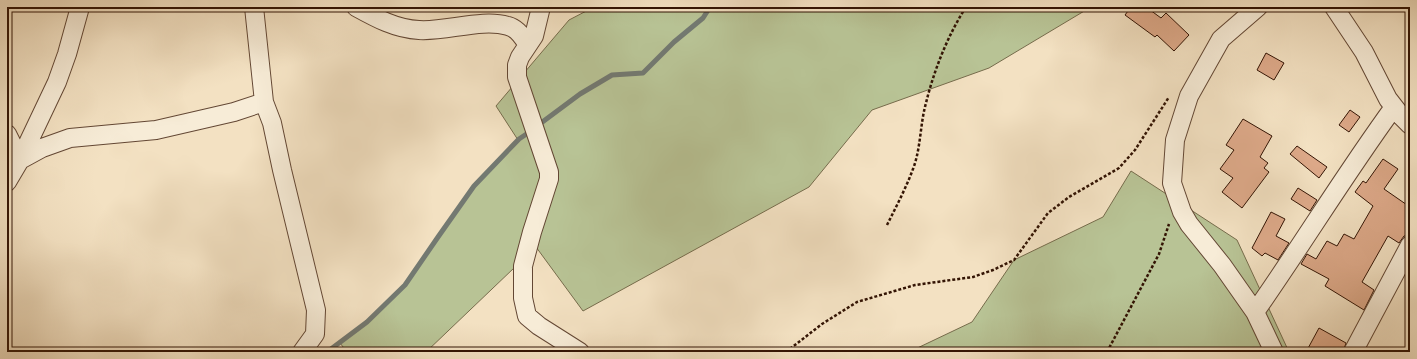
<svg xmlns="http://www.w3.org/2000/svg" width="1417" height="359" font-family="'EB Garamond',serif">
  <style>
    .green { fill: #b8c395; stroke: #766c4c }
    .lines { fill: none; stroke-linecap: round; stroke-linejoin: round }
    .stream { stroke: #737971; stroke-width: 5 }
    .building { fill: #dda989; stroke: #331404 }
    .minor-casing { stroke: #634734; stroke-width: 20 }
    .path { stroke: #331404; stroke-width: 2.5; stroke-dasharray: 3 2; stroke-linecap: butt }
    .minor { stroke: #f7ecd7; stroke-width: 18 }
  </style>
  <rect width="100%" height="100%" fill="#f3e1c2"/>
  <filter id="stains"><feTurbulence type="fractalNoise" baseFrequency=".005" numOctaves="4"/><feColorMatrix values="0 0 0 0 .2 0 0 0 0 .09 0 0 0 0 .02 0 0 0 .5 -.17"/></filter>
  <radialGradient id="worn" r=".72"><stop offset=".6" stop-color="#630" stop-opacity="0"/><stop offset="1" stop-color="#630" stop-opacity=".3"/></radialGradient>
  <!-- green -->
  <path class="green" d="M 594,7 L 1091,7 L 989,68 L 872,110 L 809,187 L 583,311 L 536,247 L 426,352 L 347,352 L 340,343 L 367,321 L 405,285 L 438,237 L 474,186 L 518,140 L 496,106 L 569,20 Z
    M 1131,171 L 1237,240 L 1289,352 L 909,352 L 972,322 L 1014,260 L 1103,217 Z"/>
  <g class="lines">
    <!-- stream -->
    <path class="stream" d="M 537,126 L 580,94 L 612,75 L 643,73 L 674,42 L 703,18 L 710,7
      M 327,352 L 367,322 L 405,285 L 438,237 L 474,186 L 519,139 L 531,131"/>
  </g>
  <!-- building -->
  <path class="building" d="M 1131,7 L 1146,7 L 1161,18 L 1166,13 L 1189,35 L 1174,51 L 1157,35 L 1155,37 L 1125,15 Z
    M 1266,53 L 1284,63 L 1274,80 L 1257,70 Z
    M 1350,110 L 1360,117 L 1349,132 L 1339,125 Z
    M 1243,119 L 1272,136 L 1260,157 L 1268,163 L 1264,168 L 1269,172 L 1242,208 L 1222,192 L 1233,178 L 1220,169 L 1234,150 L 1226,145 Z
    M 1297,146 L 1327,167 L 1319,178 L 1290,154 Z
    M 1383,159 L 1398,169 L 1384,189 L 1410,207 L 1410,235 L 1404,236 L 1399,243 L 1388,236 L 1362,282 L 1374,290 L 1364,310 L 1325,286 L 1329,279 L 1301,264 L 1307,254 L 1316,259 L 1327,241 L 1337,246 L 1344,234 L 1354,239 L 1373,206 L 1355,192 L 1363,181 L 1366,183 Z
    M 1298,188 L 1317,200 L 1310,211 L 1291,199 Z
    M 1271,212 L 1285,219 L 1276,236 L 1289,243 L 1278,260 L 1265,253 L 1262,256 L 1252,248 Z
    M 1319,328 L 1346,343 L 1343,352 L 1306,352 Z"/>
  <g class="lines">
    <defs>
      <path id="minor" d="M 254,7 L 264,102
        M 356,7 C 376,18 396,29 419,30 C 446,32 482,18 508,26 C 516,28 523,37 527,44
        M 541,7 L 534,36 L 520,57 L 517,65 L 517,77 L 549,172 L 549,179 L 532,232 L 523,266 L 523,298 L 527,316 L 539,326 L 580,352
        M 1258,7 L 1221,39 L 1189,96 L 1175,140 L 1172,183 L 1182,212 L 1189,224 L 1222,265 L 1255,312 L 1274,352
        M 1334,7 L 1364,52 L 1388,99 L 1402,117 L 1410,125
        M 7,134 L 20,160 L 42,148 L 70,138 L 156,130 L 234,112 L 264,102 L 272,123 L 282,170 L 316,310 L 315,334 L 302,352
        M 7,182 L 20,160 L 57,82 L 67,54 L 80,7
        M 1255,312 C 1302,245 1345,174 1394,107
        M 1353,352 L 1410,245"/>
    </defs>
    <!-- minor casing -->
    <use href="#minor" class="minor-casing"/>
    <!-- path -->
    <path class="path" d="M 887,225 C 896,207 906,188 913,169 C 921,148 920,124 926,103 C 934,70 948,35 966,7
      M 786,352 L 822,324 L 857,302 L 915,285 L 973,277 L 993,270 L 1014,260 L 1048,213 L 1069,197 L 1119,168 L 1135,150 L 1169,97
      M 1107,352 L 1159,254 L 1169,224"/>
    <!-- minor -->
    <use href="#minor" class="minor"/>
  </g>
  <!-- margin -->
  <rect width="1417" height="359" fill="none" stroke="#f3e1c2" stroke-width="24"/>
  <rect x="8" y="8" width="1401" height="343" fill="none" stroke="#331404" stroke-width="2"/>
  <rect x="12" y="12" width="1393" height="335" fill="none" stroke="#331404"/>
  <rect width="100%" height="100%" filter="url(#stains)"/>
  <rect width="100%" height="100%" fill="url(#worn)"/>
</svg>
